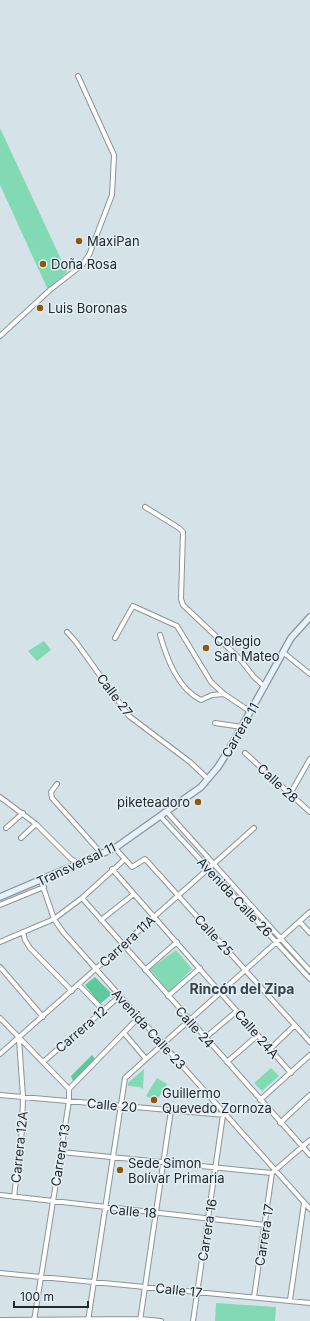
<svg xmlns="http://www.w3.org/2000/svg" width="310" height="1321" font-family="Inter,sans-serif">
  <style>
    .green { fill: #81dab4 }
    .forest { fill: #5ec99e }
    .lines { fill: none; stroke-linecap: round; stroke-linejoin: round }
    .street-casing { stroke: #89959a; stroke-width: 6 }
    .secondary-casing { stroke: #89959a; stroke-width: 8 }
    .street { stroke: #fff; stroke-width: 4 }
    .secondary { stroke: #e8f1ff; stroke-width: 5.5 }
    .poi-dot { fill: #8d5809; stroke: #e2eff6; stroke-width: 1.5 }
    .labels { text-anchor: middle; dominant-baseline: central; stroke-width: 3; stroke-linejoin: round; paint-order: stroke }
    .poi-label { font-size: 13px; fill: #24282b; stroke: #e2eff6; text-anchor: start }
    .street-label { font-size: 13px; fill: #24282b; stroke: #e2eff6 }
    .neighbourhood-label { font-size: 14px; font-weight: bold; fill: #394449; stroke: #e2eff6 }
  </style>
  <rect width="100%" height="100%" fill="#d5e2e8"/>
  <!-- green -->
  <path class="green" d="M 0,128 L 67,272 L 48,290 L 0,185 Z
    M 44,641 L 51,650 L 37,661 L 28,651 Z
    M 176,950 L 192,969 L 169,992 L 150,969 Z
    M 271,1068 L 279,1076 L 262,1091 L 254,1083 Z
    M 144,1069 L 143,1089 L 140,1087 L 128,1086 L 128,1083 Z
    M 157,1078 L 167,1084 L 156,1102 L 146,1096 Z
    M 216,1303 L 276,1307 L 275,1321 L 215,1321 Z"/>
  <!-- forest -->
  <path class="forest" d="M 95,977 L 112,994 L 100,1004 L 85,985 Z
    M 92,1055 L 95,1059 L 73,1081 L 71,1076 Z"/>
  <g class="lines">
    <defs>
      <path id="street" d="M 0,336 L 50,290 L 82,265 L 89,255 L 112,195 L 114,155 L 78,76
        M 145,507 L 179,528 L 183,532 L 181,599 L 183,605 L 239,658 L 254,677 L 265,687
        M 67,632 L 76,642 L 129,716 L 190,762 L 208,779
        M 160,635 C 167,659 178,689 201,700 L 212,695 L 224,694 L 251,712
        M 115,638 L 133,606 L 177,626 L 211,682 L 224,694
        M 284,653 L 310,674
        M 215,723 L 242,727
        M 245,753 L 310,812
        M 57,784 L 51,792 L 52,798 L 102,854
        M 290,794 L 310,759
        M 0,797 L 36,824 L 71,859 L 80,864
        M 167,812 L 310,971
        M 160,816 L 310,979
        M 6,828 L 23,813
        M 21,838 L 36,824
        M 115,848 L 132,867 L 145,859 L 147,861 L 310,1042
        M 112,869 L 291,1073
        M 41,881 L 54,919 L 63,932 L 310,1209
        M 82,898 L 310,1155
        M 0,905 L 44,887
        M 101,920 L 134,894
        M 300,922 L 310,933
        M 23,932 L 25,940 L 30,948 L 72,991
        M 0,942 L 54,919 L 82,898 L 125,859
        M 0,967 L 43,1017
        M 145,970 L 177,942
        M 79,985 L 103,1010
        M 168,996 L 200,968
        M 0,1018 L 69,1089
        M 124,1033 L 146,1059
        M 205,1038 L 237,1011
        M 270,1049 L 295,1025
        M 0,1054 L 254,828
        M 43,1062 L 120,996
        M 227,1062 L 258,1035
        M 0,1095 L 225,1115
        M 260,1100 L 310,1055
        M 280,1123 L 310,1095
        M 61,1152 L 272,1173 L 310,1140
        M 0,1195 L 266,1225
        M 14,1197 L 22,1130 L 23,1097 L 19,1039
        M 0,1273 L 310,1303
        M 254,1297 L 272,1173
        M 290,1300 L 304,1203
        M 0,1320 L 140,1319 L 161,1321
        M 34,1321 L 69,1101 L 69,1089 L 139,1017
        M 88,1321 L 125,1078 L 310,912
        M 140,1321 L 171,1110
        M 193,1321 L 223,1115"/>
      <path id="secondary" d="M 0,897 L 115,848 L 201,787 L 218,767 L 230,748 L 291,638 L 310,617"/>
    </defs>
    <!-- street casing -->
    <use href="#street" class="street-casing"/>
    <!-- secondary casing -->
    <use href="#secondary" class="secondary-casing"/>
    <!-- street -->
    <use href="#street" class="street"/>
    <!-- secondary -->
    <use href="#secondary" class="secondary"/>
  </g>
  <!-- markers -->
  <g class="poi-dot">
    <circle cx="79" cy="241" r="4"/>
    <circle cx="43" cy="264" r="4"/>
    <circle cx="40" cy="308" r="4"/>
    <circle cx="206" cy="648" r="4"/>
    <circle cx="198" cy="802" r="4"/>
    <circle cx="154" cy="1100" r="4"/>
    <circle cx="120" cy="1170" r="4"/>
  </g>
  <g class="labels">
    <!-- poi labels -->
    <g class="poi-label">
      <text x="87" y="241">MaxiPan</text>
      <text x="51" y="264">Doña Rosa</text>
      <text x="48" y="308">Luis Boronas</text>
      <text x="214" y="641">Colegio<tspan x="214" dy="15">San Mateo</tspan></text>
      <text x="190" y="802" text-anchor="end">piketeadoro</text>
      <text x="162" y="1093">Guillermo<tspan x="162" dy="15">Quevedo Zornoza</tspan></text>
      <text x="128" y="1163">Sede Simon<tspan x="128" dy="15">Bolívar Primaria</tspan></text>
    </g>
    <!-- street labels -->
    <g class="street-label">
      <text transform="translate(115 695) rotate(53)">Calle 27</text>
      <text transform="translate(240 730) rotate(-60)">Carrera 11</text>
      <text transform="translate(278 783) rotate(43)">Calle 28</text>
      <text transform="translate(76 864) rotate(-25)">Transversal 11</text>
      <text transform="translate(235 897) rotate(47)">Avenida Calle 26</text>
      <text transform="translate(214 935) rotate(48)">Calle 25</text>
      <text transform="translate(127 941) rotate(-42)">Carrera 11A</text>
      <text transform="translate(195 1027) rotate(48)">Calle 24</text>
      <text transform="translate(81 1029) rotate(-41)">Carrera 12</text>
      <text transform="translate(149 1029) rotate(48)">Avenida Calle 23</text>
      <text transform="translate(257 1034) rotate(49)">Calle 24A</text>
      <text transform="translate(112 1105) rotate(5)">Calle 20</text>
      <text transform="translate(19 1147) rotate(-84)">Carrera 12A</text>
      <text transform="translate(60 1155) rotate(-81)">Carrera 13</text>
      <text transform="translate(133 1211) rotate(5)">Calle 18</text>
      <text transform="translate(207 1230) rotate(-81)">Carrera 16</text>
      <text transform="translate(264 1235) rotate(-81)">Carrera 17</text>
      <text transform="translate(179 1290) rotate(6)">Calle 17</text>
    </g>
    <!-- neighbourhood labels -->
    <g class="neighbourhood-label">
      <text x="242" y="988">Rincón del Zipa</text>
    </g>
  </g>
  <!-- scale -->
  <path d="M14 1301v6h74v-6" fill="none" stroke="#24282b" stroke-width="2"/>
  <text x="20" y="1301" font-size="12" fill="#24282b" stroke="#e2eff6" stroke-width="3" paint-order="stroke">100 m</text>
</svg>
